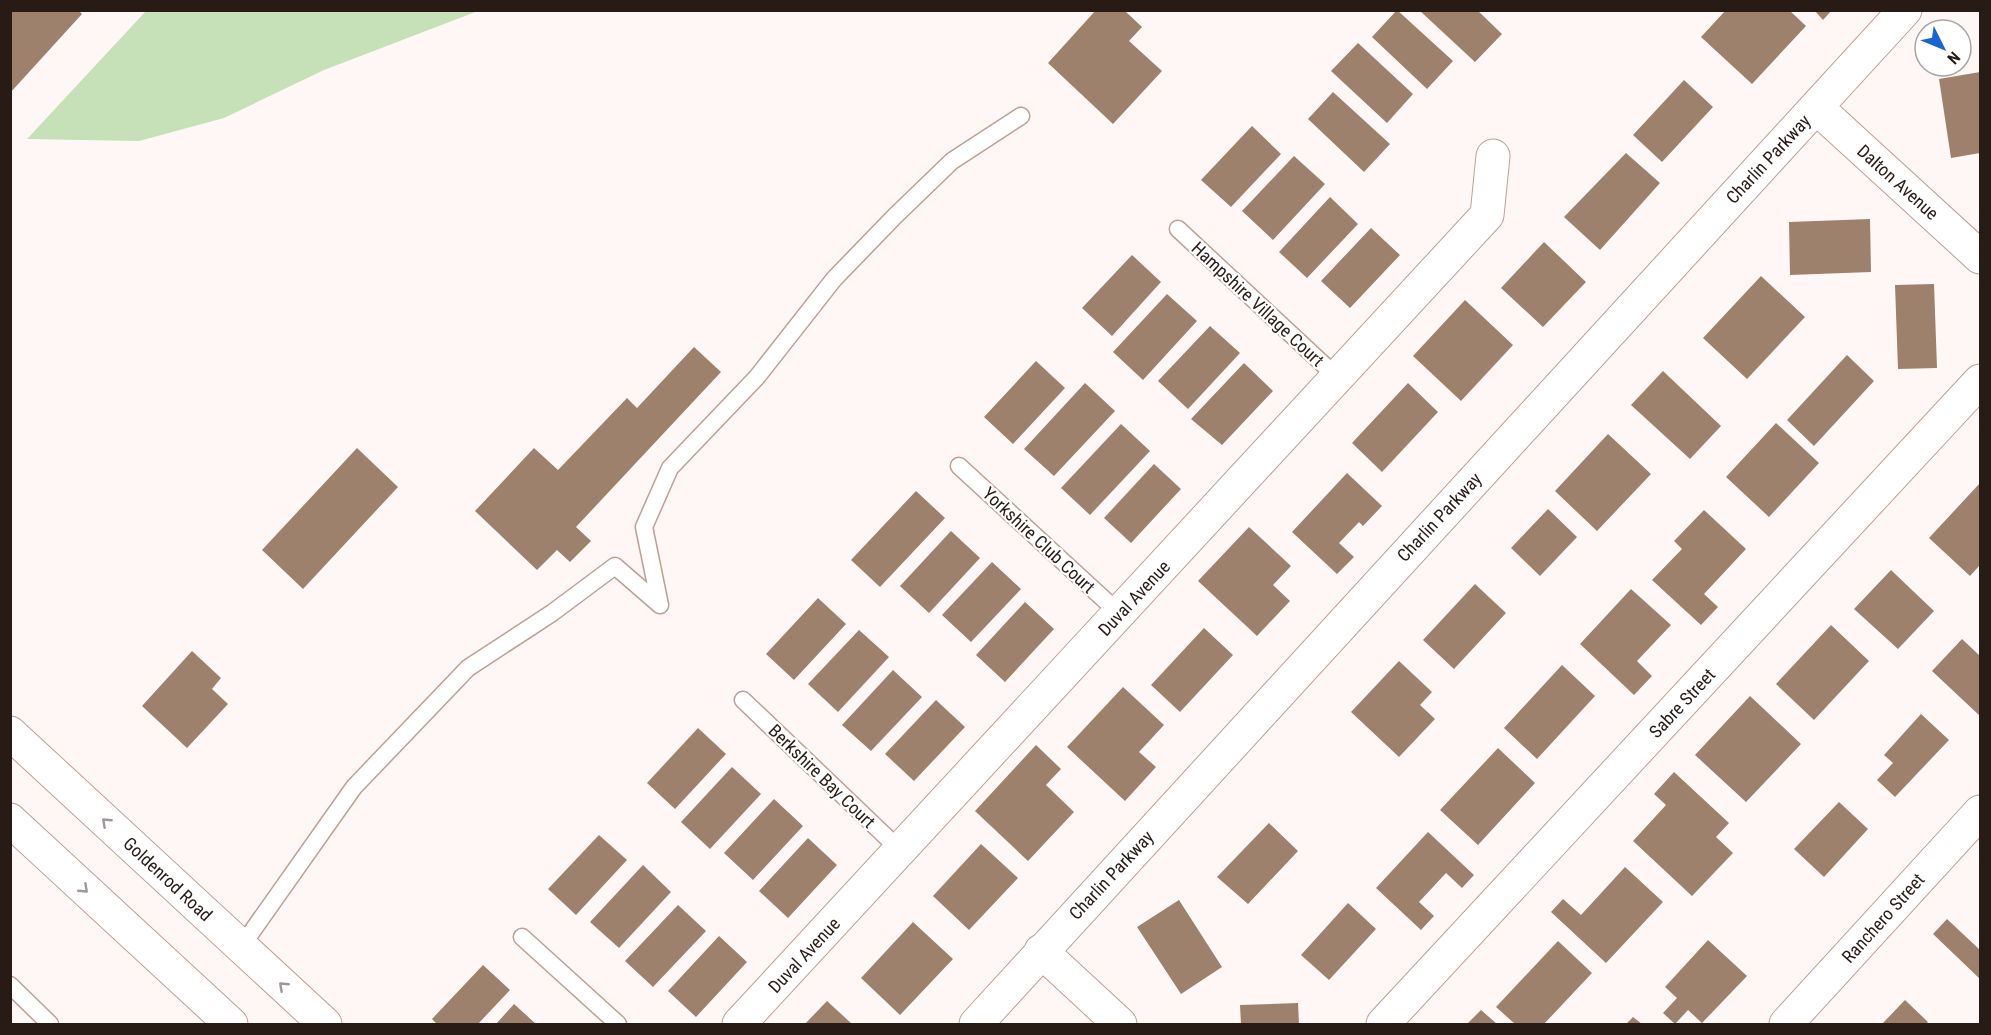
<svg xmlns="http://www.w3.org/2000/svg" width="1991" height="1035" font-family="'Roboto Condensed',sans-serif">
  <style>
    .green { fill: #c6e0b7 }
    .building { fill: #9d816d }
    .lines { fill: none; stroke-linecap: round; stroke-linejoin: round }
    .lane-casing { stroke: #c19e92; stroke-width: 19 }
    .street-casing { stroke: #c19e92; stroke-width: 35 }
    .secondary-casing { stroke: #c19e92; stroke-width: 35 }
    .lane { stroke: #fff; stroke-width: 16 }
    .street { stroke: #fff; stroke-width: 33 }
    .secondary { stroke: #fff; stroke-width: 33 }
    .oneway { stroke: #9e9896 }
    .labels { text-anchor: middle; dominant-baseline: central; stroke-width: 4.5; stroke-linejoin: round; paint-order: stroke }
    .street-label { font-size: 18px; fill: #281b16; stroke: #fff }
  </style>
  <rect width="100%" height="100%" fill="#fff7f5"/>
  <!-- green -->
  <path class="green" d="M 146,11 L 146,10 L 478,11 L 324,70 L 224,118 L 139,141 L 27,139 Z"/>
  <!-- building -->
  <path class="building" d="M 10,10 L 78,10 L 82,14 L 10,93 Z
    M 1096,10 L 1124,10 L 1142,27 L 1129,41 L 1162,71 L 1113,124 L 1048,63 Z
    M 1397,10 L 1453,61 L 1427,89 L 1372,37 Z
    M 1419,10 L 1477,10 L 1502,34 L 1475,62 Z
    M 1726,10 L 1789,10 L 1806,26 L 1752,84 L 1701,37 Z
    M 1814,10 L 1832,10 L 1823,20 Z
    M 1358,43 L 1413,94 L 1387,123 L 1331,71 Z
    M 1980,72 L 1980,153 L 1951,158 L 1939,79 Z
    M 1684,80 L 1713,107 L 1662,162 L 1633,135 Z
    M 1333,92 L 1390,144 L 1364,172 L 1308,119 Z
    M 1252,126 L 1281,154 L 1231,207 L 1201,180 Z
    M 1626,153 L 1660,183 L 1600,250 L 1564,217 Z
    M 1294,156 L 1325,184 L 1273,240 L 1242,211 Z
    M 1330,197 L 1358,224 L 1307,278 L 1279,252 Z
    M 1870,219 L 1871,272 L 1790,275 L 1789,222 Z
    M 1371,228 L 1400,255 L 1350,308 L 1321,281 Z
    M 1544,242 L 1586,282 L 1543,327 L 1501,288 Z
    M 1132,255 L 1161,282 L 1112,336 L 1082,308 Z
    M 1761,276 L 1805,317 L 1747,379 L 1703,338 Z
    M 1934,284 L 1937,368 L 1898,369 L 1895,285 Z
    M 1167,294 L 1197,321 L 1143,380 L 1113,352 Z
    M 1465,300 L 1513,345 L 1461,401 L 1413,356 Z
    M 1210,326 L 1240,353 L 1188,409 L 1158,381 Z
    M 694,347 L 721,372 L 576,527 L 591,541 L 570,562 L 557,550 L 537,570 L 475,511 L 534,448 L 558,470 L 627,398 L 637,408 Z
    M 1847,355 L 1874,381 L 1814,446 L 1787,420 Z
    M 1036,361 L 1065,388 L 1013,444 L 984,417 Z
    M 1244,363 L 1273,391 L 1222,445 L 1191,419 Z
    M 1663,371 L 1721,426 L 1690,459 L 1631,405 Z
    M 1085,383 L 1115,411 L 1054,476 L 1024,449 Z
    M 1408,383 L 1438,412 L 1382,472 L 1352,443 Z
    M 1776,423 L 1819,463 L 1769,517 L 1726,477 Z
    M 1121,424 L 1150,451 L 1090,515 L 1061,488 Z
    M 1608,434 L 1651,474 L 1597,531 L 1555,491 Z
    M 357,448 L 398,487 L 303,589 L 262,550 Z
    M 1154,464 L 1181,489 L 1131,543 L 1104,518 Z
    M 1347,473 L 1382,506 L 1363,526 L 1359,522 L 1339,543 L 1354,557 L 1337,574 L 1292,532 Z
    M 1980,483 L 1980,565 L 1970,576 L 1929,538 Z
    M 916,491 L 945,518 L 880,587 L 851,560 Z
    M 1548,509 L 1577,537 L 1540,576 L 1511,548 Z
    M 1704,510 L 1746,549 L 1704,594 L 1718,607 L 1701,625 L 1652,580 L 1682,549 L 1674,541 Z
    M 1249,527 L 1291,566 L 1273,585 L 1290,601 L 1257,636 L 1198,581 Z
    M 951,531 L 980,558 L 929,613 L 900,586 Z
    M 992,562 L 1021,589 L 971,642 L 942,615 Z
    M 1891,570 L 1934,611 L 1898,649 L 1854,609 Z
    M 1475,584 L 1506,613 L 1454,669 L 1423,640 Z
    M 1631,589 L 1671,625 L 1637,661 L 1652,676 L 1634,695 L 1580,644 Z
    M 818,598 L 846,624 L 794,680 L 766,654 Z
    M 1025,602 L 1054,629 L 1005,682 L 976,655 Z
    M 1831,625 L 1869,661 L 1814,720 L 1776,684 Z
    M 1204,628 L 1233,655 L 1180,712 L 1151,685 Z
    M 859,630 L 889,657 L 838,712 L 808,684 Z
    M 1962,639 L 1980,656 L 1980,716 L 1932,671 Z
    M 192,651 L 221,678 L 212,689 L 228,704 L 187,748 L 142,706 Z
    M 1399,661 L 1432,692 L 1420,705 L 1435,719 L 1399,757 L 1351,712 Z
    M 1562,665 L 1595,696 L 1537,759 L 1504,728 Z
    M 893,670 L 922,697 L 871,751 L 842,725 Z
    M 1123,687 L 1164,725 L 1139,752 L 1156,767 L 1125,801 L 1067,747 Z
    M 1750,696 L 1801,744 L 1746,802 L 1695,755 Z
    M 936,700 L 965,727 L 914,781 L 885,754 Z
    M 1921,714 L 1949,740 L 1895,797 L 1877,780 L 1893,763 L 1884,755 Z
    M 698,728 L 726,754 L 675,809 L 647,783 Z
    M 1036,745 L 1061,769 L 1046,785 L 1074,812 L 1028,861 L 975,811 Z
    M 1498,748 L 1535,783 L 1478,845 L 1440,810 Z
    M 732,767 L 761,794 L 710,849 L 681,822 Z
    M 1674,772 L 1729,823 L 1716,837 L 1733,853 L 1692,896 L 1633,841 L 1666,805 L 1654,794 Z
    M 774,799 L 803,826 L 753,880 L 724,853 Z
    M 1839,802 L 1868,829 L 1824,877 L 1794,849 Z
    M 1269,823 L 1298,851 L 1248,904 L 1217,877 Z
    M 1428,832 L 1474,875 L 1462,888 L 1446,873 L 1419,902 L 1434,916 L 1421,930 L 1376,888 Z
    M 599,835 L 627,860 L 576,915 L 548,889 Z
    M 808,838 L 837,865 L 788,918 L 759,891 Z
    M 981,844 L 1018,878 L 969,930 L 933,896 Z
    M 643,865 L 671,892 L 619,948 L 590,922 Z
    M 1625,867 L 1663,902 L 1606,963 L 1551,912 L 1563,899 L 1581,915 Z
    M 1179,900 L 1222,967 L 1181,994 L 1137,927 Z
    M 1348,903 L 1376,929 L 1329,980 L 1301,955 Z
    M 678,905 L 706,931 L 653,987 L 625,961 Z
    M 1947,919 L 1980,950 L 1980,979 L 1933,934 Z
    M 913,922 L 953,959 L 900,1015 L 861,978 Z
    M 719,936 L 747,962 L 696,1017 L 668,991 Z
    M 1708,940 L 1747,976 L 1702,1023 L 1688,1010 L 1675,1024 L 1663,1013 L 1677,998 L 1665,987 Z
    M 1558,941 L 1592,973 L 1544,1024 L 1515,1024 L 1496,1007 Z
    M 483,965 L 510,990 L 478,1024 L 437,1024 L 432,1019 Z
    M 1905,1000 L 1928,1022 L 1926,1024 L 1882,1024 Z
    M 827,1001 L 852,1024 L 805,1024 Z
    M 1298,1003 L 1299,1024 L 1241,1024 L 1240,1005 Z
    M 514,1004 L 536,1024 L 496,1024 Z
    M 1481,1010 L 1497,1024 L 1467,1024 Z
    M 1633,1017 L 1642,1024 L 1626,1024 Z"/>
  <g class="lines">
    <defs>
      <path id="lane" d="M 1178,229 L 1338,378
        M 959,466 L 1120,614
        M 660,605 L 644,527 L 670,468 L 757,377 L 834,279 L 895,216 L 952,161 L 1021,116
        M 743,700 L 901,851
        M 522,937 L 618,1024
        M 241,947 L 354,787 L 468,668 L 552,613 L 615,566 L 660,605
        M 10,985 L 50,1024"/>
      <path id="street" d="M 1816,107 L 1980,257
        M 1041,951 L 1120,1024
        M 739,1024 L 1487,215 L 1493,156
        M 976,1024 L 1905,10
        M 1383,1024 L 1980,381
        M 1786,1024 L 1980,812"/>
      <path id="secondary" d="M 10,733 L 325,1024
        M 10,820 L 231,1024"/>
    </defs>
    <!-- lane casing -->
    <use href="#lane" class="lane-casing"/>
    <!-- street casing -->
    <use href="#street" class="street-casing"/>
    <!-- secondary casing -->
    <use href="#secondary" class="secondary-casing"/>
    <!-- lane -->
    <use href="#lane" class="lane"/>
    <!-- street -->
    <use href="#street" class="street"/>
    <!-- secondary -->
    <use href="#secondary" class="secondary"/>
  </g>
  <!-- one-way arrows -->
  <defs><path id="oneway-chevron" d="M-2-3.5L2.5 0L-2 3.5" fill="none" stroke-width="1.6" stroke-linecap="round" stroke-linejoin="round" transform="scale(1.5)"/></defs>
  <g class="oneway">
    <use href="#oneway-chevron" transform="translate(106 822) rotate(-137)"/>
    <use href="#oneway-chevron" transform="translate(84 889) rotate(43)"/>
    <use href="#oneway-chevron" transform="translate(283 986) rotate(-137)"/>
  </g>
  <g class="labels">
    <!-- street labels -->
    <g class="street-label">
      <text transform="translate(1768 159) rotate(-47)">Charlin Parkway</text>
      <text transform="translate(1898 182) rotate(42)">Dalton Avenue</text>
      <text transform="translate(1258 304) rotate(43)">Hampshire Village Court</text>
      <text transform="translate(1439 517) rotate(-47)">Charlin Parkway</text>
      <text transform="translate(1039 540) rotate(43)">Yorkshire Club Court</text>
      <text transform="translate(1134 598) rotate(-47)">Duval Avenue</text>
      <text transform="translate(1682 703) rotate(-47)">Sabre Street</text>
      <text transform="translate(822 776) rotate(44)">Berkshire Bay Court</text>
      <text transform="translate(1111 875) rotate(-47)">Charlin Parkway</text>
      <text transform="translate(168 879) rotate(43)">Goldenrod Road</text>
      <text transform="translate(1883 918) rotate(-48)">Ranchero Street</text>
      <text transform="translate(804 955) rotate(-47)">Duval Avenue</text>
    </g>
  </g>
  <!-- border -->
  <rect width="1991" height="1035" fill="none" stroke="#281b16" stroke-width="24"/>
  <!-- north arrow -->
  <g transform="translate(1943 48) rotate(133)"><circle r="28" fill="#ffffff" stroke="#a9a4a2" stroke-width="1.5"/>
  <path d="M0-4.5L10 22L0 15L-10 22Z" fill="#1965cf"/>
  <text y="-9" font-size="16" font-weight="bold" text-anchor="middle" fill="#281b16">N</text>
  </g>
</svg>
